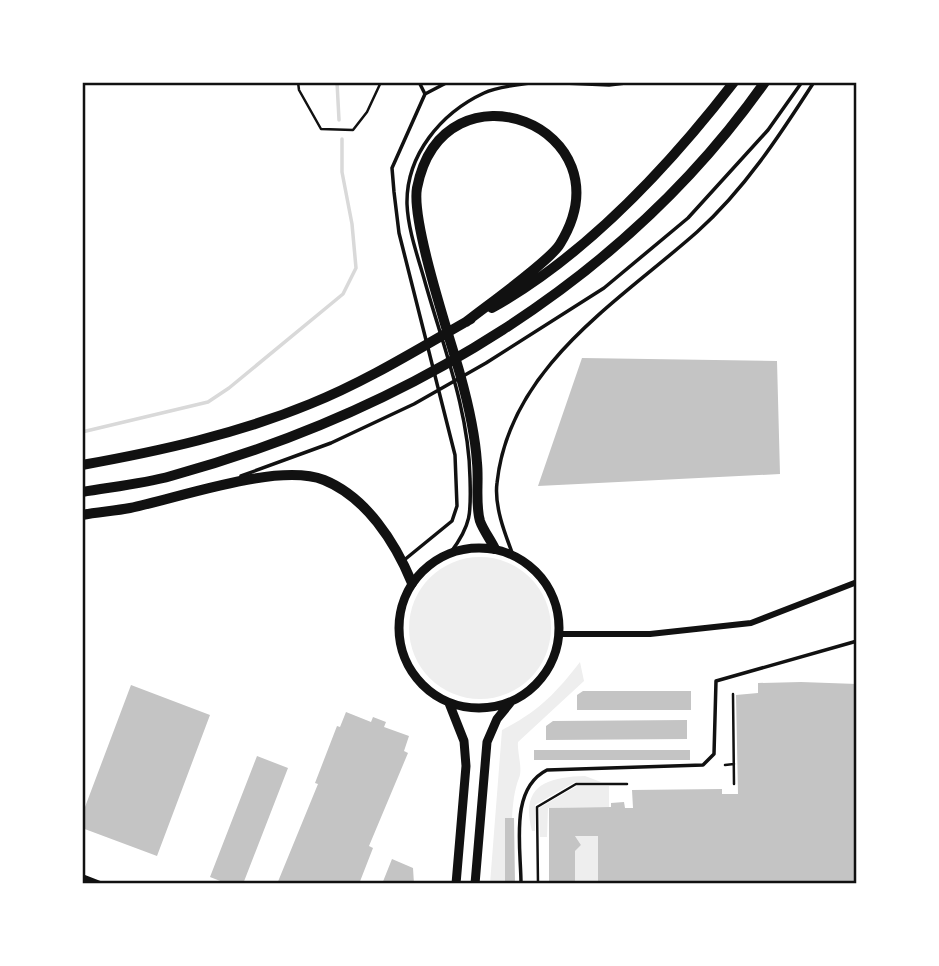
<svg xmlns="http://www.w3.org/2000/svg" width="939" height="966" font-family="Roboto,sans-serif">
  <style>
    .green { fill: #eee }
    .lines { fill: none; stroke-linecap: round; stroke-linejoin: round }
    .stream { stroke: #d9d9d9; stroke-width: 3.5 }
    .building { fill: #c4c4c4 }
    .path { stroke: #111; stroke-width: 2.5 }
    .service { stroke: #111; stroke-width: 3.5 }
    .minor { stroke: #111; stroke-width: 6 }
    .secondary { stroke: #111; stroke-width: 9 }
    .trunk { stroke: #111; stroke-width: 10 }
    .neatline { fill: none; stroke: #111; stroke-width: 2.5 }
  </style>
  <rect width="100%" height="100%" fill="#fff"/>
  <!-- green -->
  <path class="green" d="M409 628a71 71 0 1 1 142 0a71 71 0 1 1-142 0Z
    M 580,662 L 584,681 L 518,742 C 517,752 523,769 519,778 C 514,791 513,803 512,818 L 505,819 L 505,884 L 490,884 L 502,730 C 539,711 555,694 580,662 Z
    M 585,776 L 601,782 L 575,782 L 535,805 L 535,831 L 532,831 C 520,786 546,777 585,776 Z
    M 577,786 L 609,786 L 609,807 L 548,808 L 547,837 L 540,837 L 539,808 Z
    M 575,836 L 598,836 L 598,884 L 575,884 L 575,851 L 581,845 Z"/>
  <g class="lines">
    <!-- stream -->
    <path class="stream" d="M 337,82 L 339,120
      M 82,432 L 208,402 L 229,388 L 343,294 L 356,268 L 352,224 L 342,172 L 342,139"/>
  </g>
  <!-- building -->
  <path class="building" d="M 582,358 L 777,361 L 780,474 L 538,486 Z
    M 801,682 L 857,684 L 857,884 L 598,884 L 598,836 L 575,836 L 581,845 L 575,851 L 575,884 L 549,884 L 549,808 L 611,807 L 611,803 L 624,802 L 625,808 L 633,808 L 632,790 L 722,789 L 722,794 L 738,794 L 736,695 L 758,693 L 758,683 Z
    M 131,685 L 210,715 L 157,856 L 82,828 L 82,815 Z
    M 583,691 L 691,691 L 691,710 L 577,710 L 577,695 Z
    M 346,712 L 371,722 L 373,717 L 386,722 L 384,727 L 409,736 L 404,751 L 408,753 L 369,846 L 373,848 L 359,884 L 277,884 L 318,784 L 315,783 L 337,726 L 340,727 Z
    M 687,720 L 687,739 L 546,740 L 546,726 L 553,721 Z
    M 534,750 L 690,750 L 690,760 L 534,760 Z
    M 257,756 L 288,768 L 243,884 L 228,884 L 210,877 Z
    M 505,818 L 514,818 L 515,884 L 505,884 Z
    M 392,859 L 413,868 L 414,884 L 382,884 Z"/>
  <g class="lines">
    <!-- path -->
    <path class="path" d="M 298,82 L 299,90 L 321,129 L 353,130 L 367,112 L 381,82
      M 733,694 L 734,784
      M 725,765 L 734,764
      M 538,884 L 537,807 L 576,784 L 627,784"/>
    <!-- service -->
    <path class="service" d="M 541,82 L 609,85 L 634,82
      M 425,94 L 448,82
      M 241,476 L 331,443 L 414,404 L 486,363 L 604,288 L 688,218 L 768,130 L 802,82
      M 451,552 C 472,524 471,512 470,478 C 469,411 443,346 425,282 C 418,257 408,230 407,204 C 406,155 441,113 484,93 C 498,86 520,85 536,82
      M 513,555 C 505,534 494,506 497,483 C 509,367 618,302 697,232 C 744,190 780,135 814,82
      M 403,561 L 452,521 L 457,506 L 455,455 L 399,233 L 394,192 L 392,168 L 425,94 L 419,82
      M 521,884 C 521,847 509,789 547,770 L 703,765 L 714,754 L 716,681 L 857,641"/>
    <!-- minor -->
    <path class="minor" d="M 559,634 L 650,634 L 751,623 L 857,582
      M 82,877 L 100,884"/>
    <!-- secondary -->
    <path class="secondary" d="M399 628a80 80 0 1 1 160 0a80 80 0 1 1-160 0Z
      M 449,703 L 464,741 L 466,766 L 456,884
      M 475,884 L 487,742 L 497,719 L 510,703"/>
    <!-- trunk -->
    <path class="trunk" d="M 492,308 C 585,256 669,166 734,82
      M 466,322 C 486,306 550,261 560,244 C 632,127 443,54 417,188 C 411,222 449,335 460,374 C 468,403 475,432 477,463 C 479,481 475,504 480,521 C 483,530 491,540 495,549
      M 82,465 C 160,451 237,434 310,404 C 367,381 418,349 471,319
      M 82,492 C 111,487 143,484 171,476 C 404,412 624,282 765,82
      M 82,515 C 98,512 114,511 130,508 C 179,498 278,462 324,480 C 366,497 395,542 412,583"/>
  </g>
  <!-- border -->
  <rect width="939" height="966" fill="none" stroke="#ffffff" stroke-width="168"/>
  <rect x="84" y="84" width="771" height="798" class="neatline"/>
</svg>
